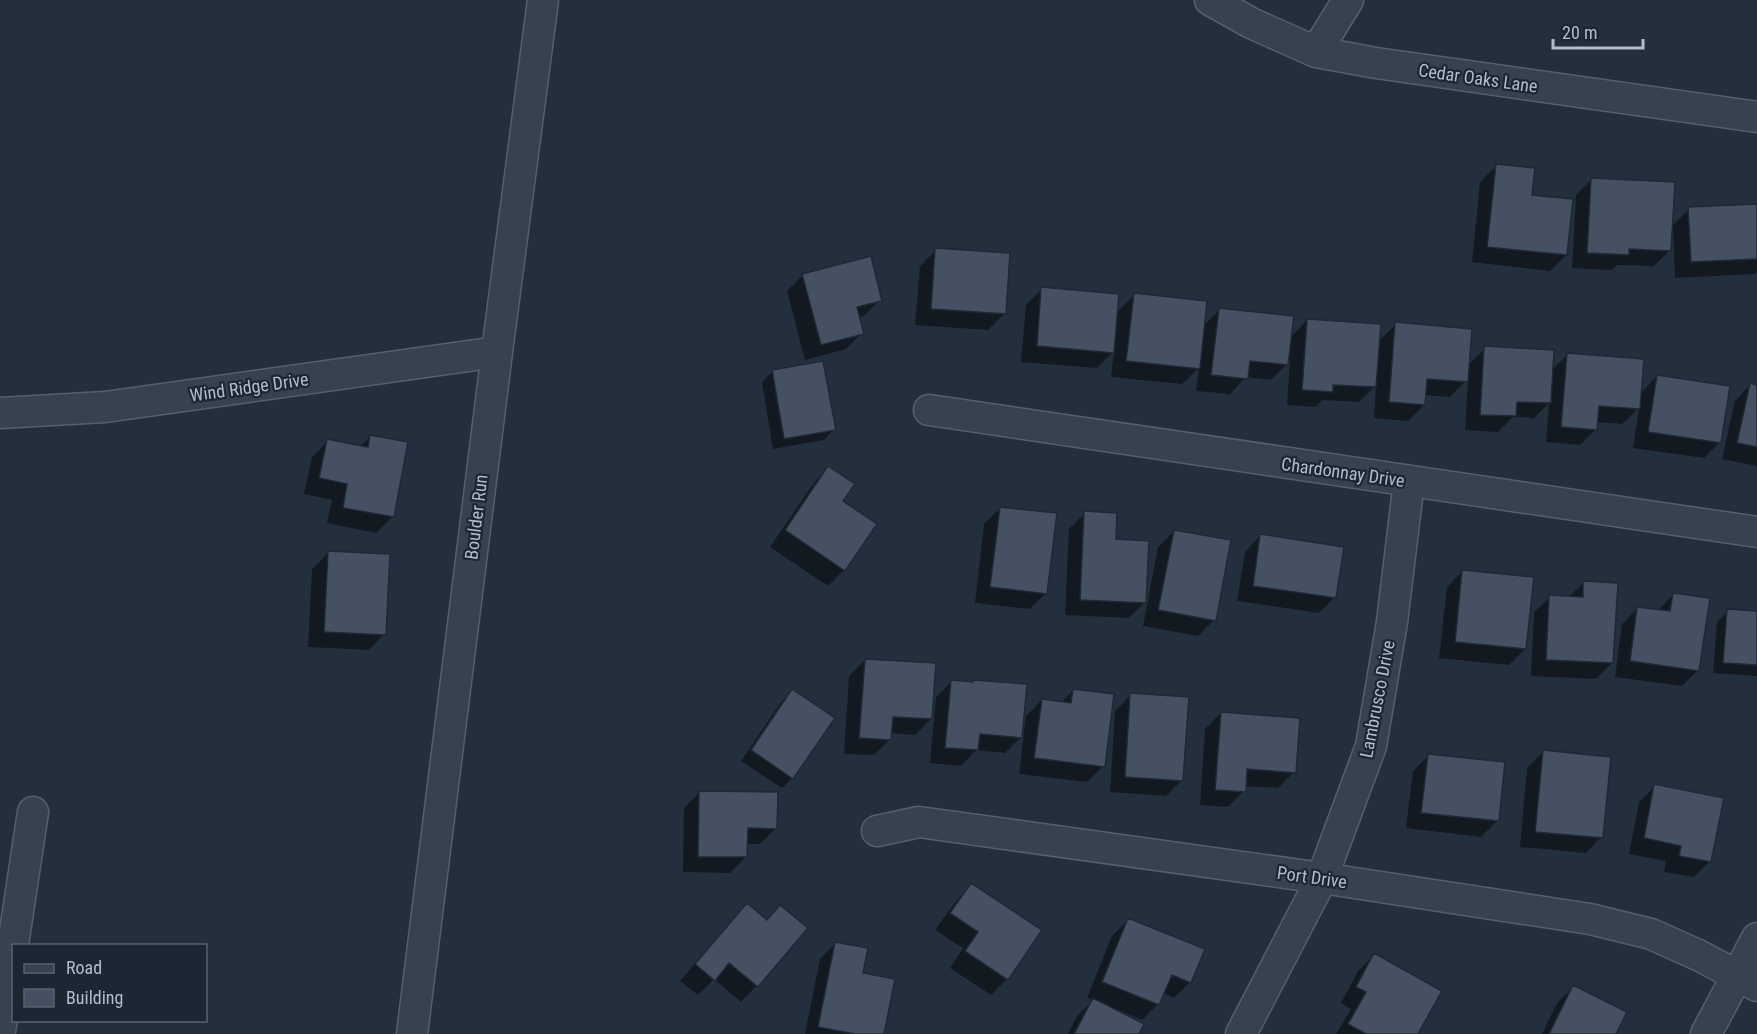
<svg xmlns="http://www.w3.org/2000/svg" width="1757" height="1034" font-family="'Roboto Condensed',sans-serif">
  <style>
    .shadow { fill: #0007 }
    .building { fill: #455162; stroke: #1f2835; stroke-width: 1.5 }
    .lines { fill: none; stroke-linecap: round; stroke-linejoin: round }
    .minor-casing { stroke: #565f6c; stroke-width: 33 }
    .minor { stroke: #38414e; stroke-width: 30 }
    .labels { text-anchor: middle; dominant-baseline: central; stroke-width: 4.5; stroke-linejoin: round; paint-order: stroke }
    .street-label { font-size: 18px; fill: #b4bcc9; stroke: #1d2633 }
  </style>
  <rect width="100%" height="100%" fill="#242f3e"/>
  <!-- shadow -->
  <path class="shadow" d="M 1496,166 L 1566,255 L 1550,271 L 1472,262 L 1480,182 Z
    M 1592,179 L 1671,227 L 1689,209 L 1757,206 L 1757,272 L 1755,274 L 1675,278 L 1673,228 L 1671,228 L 1670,250 L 1654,266 L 1617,265 L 1612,270 L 1572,268 L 1576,195 Z
    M 936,250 L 1004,314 L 988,330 L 915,325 L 920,266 Z
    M 803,275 L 880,300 L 864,316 L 858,318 L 862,333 L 846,349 L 805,360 L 787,291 Z
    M 1042,289 L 1116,313 L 1134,295 L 1203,326 L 1219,310 L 1290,338 L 1307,320 L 1378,342 L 1396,324 L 1468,365 L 1485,348 L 1551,371 L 1568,354 L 1640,394 L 1657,376 L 1720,442 L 1704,458 L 1633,448 L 1639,408 L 1622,424 L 1596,422 L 1596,429 L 1580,445 L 1546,442 L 1549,403 L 1534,418 L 1513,417 L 1498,432 L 1465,430 L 1468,379 L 1450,397 L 1424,395 L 1424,405 L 1408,421 L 1374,418 L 1376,385 L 1359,402 L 1322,400 L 1316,407 L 1287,405 L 1290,361 L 1271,380 L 1246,377 L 1230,394 L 1196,391 L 1199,368 L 1182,384 L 1111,377 L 1114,351 L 1097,368 L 1021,362 L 1026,305 Z
    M 772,372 L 834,429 L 824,440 L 773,449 L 762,382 Z
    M 1750,385 L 1757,386 L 1757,466 L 1722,459 L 1735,401 Z
    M 371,436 L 407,443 L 392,517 L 376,533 L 327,523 L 332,500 L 304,494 L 312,457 L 328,441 L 360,447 Z
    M 828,468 L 841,502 L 844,570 L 828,586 L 770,547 L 813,484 Z
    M 1000,508 L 1046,593 L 1030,609 L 975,603 L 984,524 Z
    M 1085,513 L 1145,602 L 1129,618 L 1065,615 L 1069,529 Z
    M 1174,531 L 1214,620 L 1198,636 L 1143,626 L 1158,547 Z
    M 1260,536 L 1335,597 L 1319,613 L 1237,601 L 1245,552 Z
    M 328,553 L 384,634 L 369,650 L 308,647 L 312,569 Z
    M 1463,571 L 1525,649 L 1509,665 L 1439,658 L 1447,587 Z
    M 1584,582 L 1612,663 L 1596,679 L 1531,676 L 1534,612 L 1550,597 L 1569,597 Z
    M 1673,595 L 1698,670 L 1682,686 L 1615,677 L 1622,624 L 1638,608 L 1657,611 Z
    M 1728,611 L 1757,613 L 1757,676 L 1713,673 L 1717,622 Z
    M 865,660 L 931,719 L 915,735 L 890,733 L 890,739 L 874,755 L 844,754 L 849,676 Z
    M 952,681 L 972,683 L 1022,736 L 1005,753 L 976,750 L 961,766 L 930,763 L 936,697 Z
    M 1073,690 L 1103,766 L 1087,782 L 1019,774 L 1026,716 L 1042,700 L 1061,703 Z
    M 792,691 L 792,778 L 782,788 L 741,761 L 781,702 Z
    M 1131,695 L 1182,780 L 1166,796 L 1110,792 L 1115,711 Z
    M 1221,713 L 1294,772 L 1278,788 L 1245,786 L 1244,791 L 1228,807 L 1200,805 L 1205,729 Z
    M 1543,752 L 1601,837 L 1586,853 L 1520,847 L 1527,768 Z
    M 1429,755 L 1497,821 L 1481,837 L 1406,828 L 1413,771 Z
    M 1655,786 L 1710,861 L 1694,877 L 1664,872 L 1666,861 L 1629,854 L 1639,802 Z
    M 700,792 L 776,828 L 760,844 L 746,844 L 746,857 L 730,873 L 683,872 L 684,808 Z
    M 971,885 L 1007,979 L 991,995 L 950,968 L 963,948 L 935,930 L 956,901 Z
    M 747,905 L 766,921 L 780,907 L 806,928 L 756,986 L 741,1002 L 714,979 L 698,995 L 680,981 L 731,921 Z
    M 1128,920 L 1190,982 L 1174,998 L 1162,993 L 1158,1004 L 1142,1020 L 1116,1009 L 1115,1011 L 1137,1034 L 1068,1034 L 1077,1016 L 1093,1000 L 1087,998 L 1112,936 Z
    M 836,943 L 861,974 L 883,1034 L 805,1034 L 820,959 Z
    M 1374,955 L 1416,1034 L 1336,1034 L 1351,1009 L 1341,1003 L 1358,971 Z
    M 1573,987 L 1614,1034 L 1542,1034 L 1557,1003 Z"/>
  <!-- building -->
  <path class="building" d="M 1496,164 L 1535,168 L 1532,195 L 1573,199 L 1567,255 L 1487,247 Z
    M 1591,178 L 1675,182 L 1671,251 L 1629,249 L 1629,255 L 1587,253 Z
    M 1757,204 L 1757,259 L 1691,262 L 1688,207 Z
    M 935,248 L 1010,253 L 1006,314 L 931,309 Z
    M 871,256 L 882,301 L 857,307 L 864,334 L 821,345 L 802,274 Z
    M 1041,287 L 1119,294 L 1114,353 L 1037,346 Z
    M 1134,293 L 1207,301 L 1200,369 L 1126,361 Z
    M 1219,308 L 1294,316 L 1288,365 L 1250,361 L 1248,379 L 1211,375 Z
    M 1307,319 L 1381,324 L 1376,387 L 1333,385 L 1333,392 L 1302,390 Z
    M 1395,322 L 1472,329 L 1468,382 L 1427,379 L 1425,405 L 1389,402 Z
    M 1484,346 L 1554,350 L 1551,403 L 1517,402 L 1516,416 L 1480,415 Z
    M 1567,353 L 1644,359 L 1640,409 L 1599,406 L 1597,430 L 1561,427 Z
    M 823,361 L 836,430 L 784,439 L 772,370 Z
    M 1657,375 L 1730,386 L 1721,443 L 1648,432 Z
    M 1750,383 L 1757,385 L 1757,447 L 1737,443 Z
    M 370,435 L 408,442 L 394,517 L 343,508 L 347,484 L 319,478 L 327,439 L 368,447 Z
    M 828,466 L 855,484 L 843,501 L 877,524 L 845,571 L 785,530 Z
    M 1000,507 L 1057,513 L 1047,594 L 990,587 Z
    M 1084,511 L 1117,513 L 1116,539 L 1149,541 L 1146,603 L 1080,600 Z
    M 1174,530 L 1231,540 L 1216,621 L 1158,610 Z
    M 1260,534 L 1344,547 L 1336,598 L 1253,586 Z
    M 328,551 L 390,554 L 386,635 L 324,632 Z
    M 1462,570 L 1534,577 L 1526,649 L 1455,642 Z
    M 1583,581 L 1618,583 L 1613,663 L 1546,660 L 1549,595 L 1583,597 Z
    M 1673,593 L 1710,598 L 1699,671 L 1630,661 L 1637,607 L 1670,611 Z
    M 1727,609 L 1757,611 L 1757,665 L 1723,663 Z
    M 865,659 L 936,663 L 932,719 L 893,717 L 891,740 L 859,738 Z
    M 951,680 L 973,682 L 973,680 L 1027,684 L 1022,738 L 980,734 L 978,750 L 945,748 Z
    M 792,689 L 835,718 L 793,779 L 751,750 Z
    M 1073,689 L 1114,694 L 1105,767 L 1034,758 L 1042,699 L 1071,703 Z
    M 1130,693 L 1189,697 L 1183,781 L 1125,777 Z
    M 1221,712 L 1300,718 L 1296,773 L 1247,769 L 1246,792 L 1215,790 Z
    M 1543,750 L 1611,757 L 1603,838 L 1535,832 Z
    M 1428,754 L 1505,762 L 1499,821 L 1421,813 Z
    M 1654,784 L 1724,798 L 1711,862 L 1679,856 L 1681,846 L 1644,838 Z
    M 699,791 L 778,792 L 777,829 L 748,828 L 747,857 L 698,857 Z
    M 971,883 L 1042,930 L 1008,980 L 965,951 L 978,932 L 950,913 Z
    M 747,903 L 767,920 L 780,905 L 808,928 L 758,987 L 729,963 L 715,981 L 695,964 Z
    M 1128,918 L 1205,949 L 1191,983 L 1172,975 L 1159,1005 L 1102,982 Z
    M 835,942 L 868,948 L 863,973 L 895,979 L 884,1034 L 855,1034 L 818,1027 Z
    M 1374,953 L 1442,991 L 1418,1034 L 1366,1034 L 1348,1024 L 1366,992 L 1356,987 Z
    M 1573,985 L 1627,1012 L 1616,1034 L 1549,1034 Z
    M 1093,998 L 1144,1024 L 1139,1034 L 1074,1034 Z"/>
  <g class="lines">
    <defs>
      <path id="minor" d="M 1210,0 L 1251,23 L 1316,52 L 1376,63 L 1757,117
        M 1316,52 L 1348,0
        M 929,410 L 1757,532
        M 0,413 L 105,407 L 497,352
        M 877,831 L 919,822 L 1322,878 L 1590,919 L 1651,934 L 1698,955 L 1757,986
        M 0,1031 L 33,812
        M 412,1034 L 497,352 L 543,0
        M 1241,1034 L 1322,878 L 1371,746 L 1392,622 L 1409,481
        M 1706,1034 L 1757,938"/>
    </defs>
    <!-- minor casing -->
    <use href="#minor" class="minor-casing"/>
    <!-- minor -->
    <use href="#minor" class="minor"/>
  </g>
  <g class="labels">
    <!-- street labels -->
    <g class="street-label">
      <text transform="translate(1478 78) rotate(8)">Cedar Oaks Lane</text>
      <text transform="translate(249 387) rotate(-8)">Wind Ridge Drive</text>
      <text transform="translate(1343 472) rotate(8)">Chardonnay Drive</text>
      <text transform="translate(476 517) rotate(-83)">Boulder Run</text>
      <text transform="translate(1377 699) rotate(-79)">Lambrusco Drive</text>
      <text transform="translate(1312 877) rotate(8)">Port Drive</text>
    </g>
  </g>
  <!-- legend -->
  <rect x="12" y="944" width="195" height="78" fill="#1d2633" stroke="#59626f" stroke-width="1.5"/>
  <rect x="24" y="964" width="30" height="9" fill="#38414e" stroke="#59626f" stroke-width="1.5"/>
  <text x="66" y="974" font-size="18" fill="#b4bcc9">Road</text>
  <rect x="24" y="989" width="30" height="18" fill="#455162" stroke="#59626f" stroke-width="1.5"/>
  <text x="66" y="1004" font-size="18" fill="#b4bcc9">Building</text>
  <!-- scale -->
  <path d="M1553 39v9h90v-9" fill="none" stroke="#b4bcc9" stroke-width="3"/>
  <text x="1562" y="39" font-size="18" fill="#b4bcc9" stroke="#1d2633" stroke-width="4.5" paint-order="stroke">20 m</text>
</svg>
